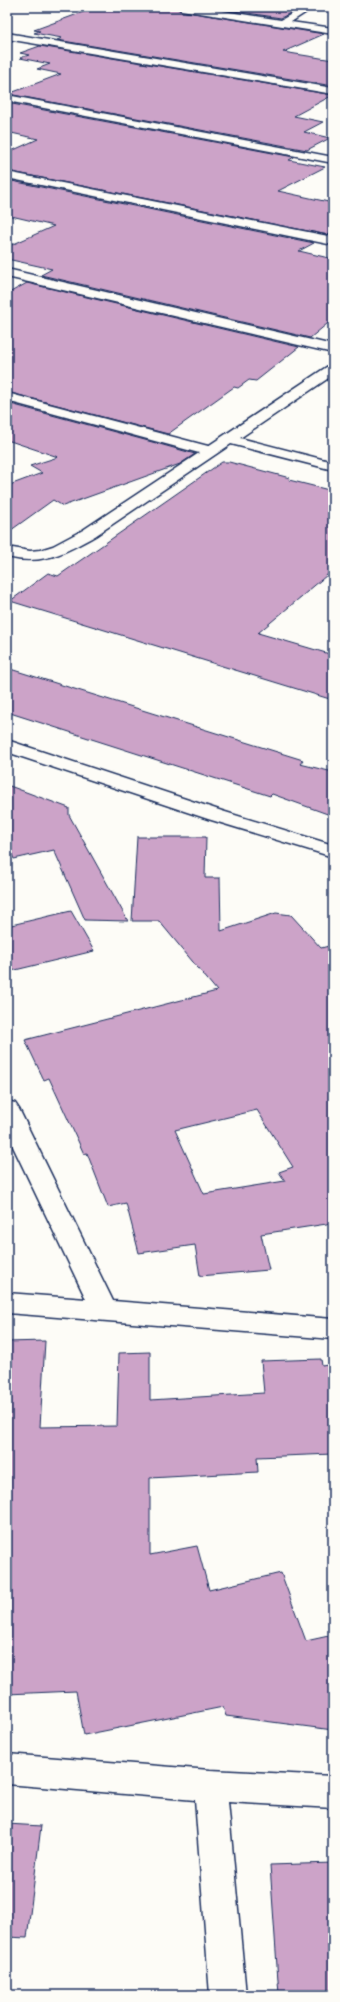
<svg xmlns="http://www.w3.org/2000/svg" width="340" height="2002" font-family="Delius,sans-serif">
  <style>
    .building { fill: #cca3c8; stroke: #1b2f5e; fill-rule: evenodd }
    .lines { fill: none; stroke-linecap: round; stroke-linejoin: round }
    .street-casing { stroke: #1b2f5e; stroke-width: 3 }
    .street { fill: #fdfcf7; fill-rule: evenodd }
  </style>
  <rect width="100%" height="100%" fill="#fdfcf7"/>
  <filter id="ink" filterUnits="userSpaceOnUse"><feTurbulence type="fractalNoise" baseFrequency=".025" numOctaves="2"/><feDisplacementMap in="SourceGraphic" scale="8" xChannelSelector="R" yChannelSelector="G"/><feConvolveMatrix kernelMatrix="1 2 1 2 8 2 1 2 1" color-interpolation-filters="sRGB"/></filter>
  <g filter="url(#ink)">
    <!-- building -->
    <path class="building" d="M 97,7 L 176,7 L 181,11 L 324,34 L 283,52 L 333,60 L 333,86 L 57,40 L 62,38 L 34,33 L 40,31 L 34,30 Z
      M 207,7 L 301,7 L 281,18 Z
      M 40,46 L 333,95 L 294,116 L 323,122 L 304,132 L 330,138 L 307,150 L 8,94 L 61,74 L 37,69 L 50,64 L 20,58 L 29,55 L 20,53 Z
      M 7,103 L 294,157 L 289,160 L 325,167 L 278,191 L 333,203 L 333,232 L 328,235 L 7,171 L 7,153 L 38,139 L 7,132 Z
      M 7,180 L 314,243 L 299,251 L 333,259 L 333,319 L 310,338 L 41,275 L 52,269 L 7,259 L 7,247 L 54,226 L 7,215 Z
      M 27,283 L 299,347 L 256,381 L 249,380 L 238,388 L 234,387 L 168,434 L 7,392 L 7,294 Z
      M 7,403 L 156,443 L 195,454 L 180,464 L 63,506 L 53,500 L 7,533 L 7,486 L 42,473 L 30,466 L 58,457 L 7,440 Z
      M 222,462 L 229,462 L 290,478 L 289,480 L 333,491 L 333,570 L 258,633 L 333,655 L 333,700 L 10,601 L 48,573 L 58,576 Z
      M 7,668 L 303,760 L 300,764 L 333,772 L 333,816 L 272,794 L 270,796 L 7,712 Z
      M 7,785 L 69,808 L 69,815 L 128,921 L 85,920 L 54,850 L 14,859 L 7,844 Z
      M 137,837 L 206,837 L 205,878 L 220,878 L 221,931 L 276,913 L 291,915 L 321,948 L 333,945 L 333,1223 L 261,1234 L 269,1270 L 200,1276 L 195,1245 L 139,1253 L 126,1203 L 108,1207 L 87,1153 L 84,1154 L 49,1078 L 44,1080 L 25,1040 L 217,991 L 159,921 L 132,921 ZM 257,1110 L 293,1167 L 279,1172 L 285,1181 L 204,1194 L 175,1130 Z
      M 71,911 L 94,951 L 7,972 L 7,926 Z
      M 45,1341 L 40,1427 L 117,1426 L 119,1353 L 150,1352 L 150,1400 L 264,1393 L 261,1361 L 321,1359 L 322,1366 L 333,1364 L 333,1454 L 257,1457 L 258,1472 L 150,1478 L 150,1555 L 197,1546 L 209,1590 L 281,1573 L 306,1641 L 333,1635 L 333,1730 L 226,1716 L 223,1707 L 84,1735 L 76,1691 L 7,1694 L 7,1342 Z
      M 7,1824 L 41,1826 L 27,1938 L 7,1937 Z
      M 333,1863 L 333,1995 L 279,1995 L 270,1865 Z"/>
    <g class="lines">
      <defs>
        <path id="street" d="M 177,7 L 197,7 L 281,20 L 304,7 L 314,7 L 291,22 L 333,28 L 333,34 L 181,10 Z
          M 7,33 L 333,88 L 333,94 L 7,39 Z
          M 7,95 L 333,157 L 333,163 L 7,101 Z
          M 7,172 L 333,237 L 333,245 L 7,178 Z
          M 7,269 L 333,345 L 333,353 L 7,277 Z
          M 333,365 L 333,375 L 240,438 L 333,462 L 333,470 L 231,444 L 95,536 C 64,553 43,566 7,557 L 7,547 L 30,551 L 40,550 L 53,546 L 83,530 L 199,453 L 7,401 L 7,393 L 208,446 L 328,366 Z
          M 7,740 L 222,811 L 333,845 L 333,857 L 208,819 L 7,752 Z
          M 7,1101 L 15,1103 L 19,1109 L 113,1301 L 333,1319 L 333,1339 L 7,1313 L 7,1293 L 86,1299 L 7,1134 Z
          M 7,1754 L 210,1770 L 333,1776 L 333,1808 L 228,1802 L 246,1995 L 210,1995 L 195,1800 L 7,1784 Z"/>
      </defs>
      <!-- street casing -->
      <use href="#street" class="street-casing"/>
      <!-- street -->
      <use href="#street" class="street"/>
    </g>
  </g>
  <!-- margin -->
  <rect width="340" height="2002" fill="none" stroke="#fdfcf7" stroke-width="24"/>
  <rect x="12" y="12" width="316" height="1978" fill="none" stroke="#1b2f5e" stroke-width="1.5" filter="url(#ink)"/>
</svg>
